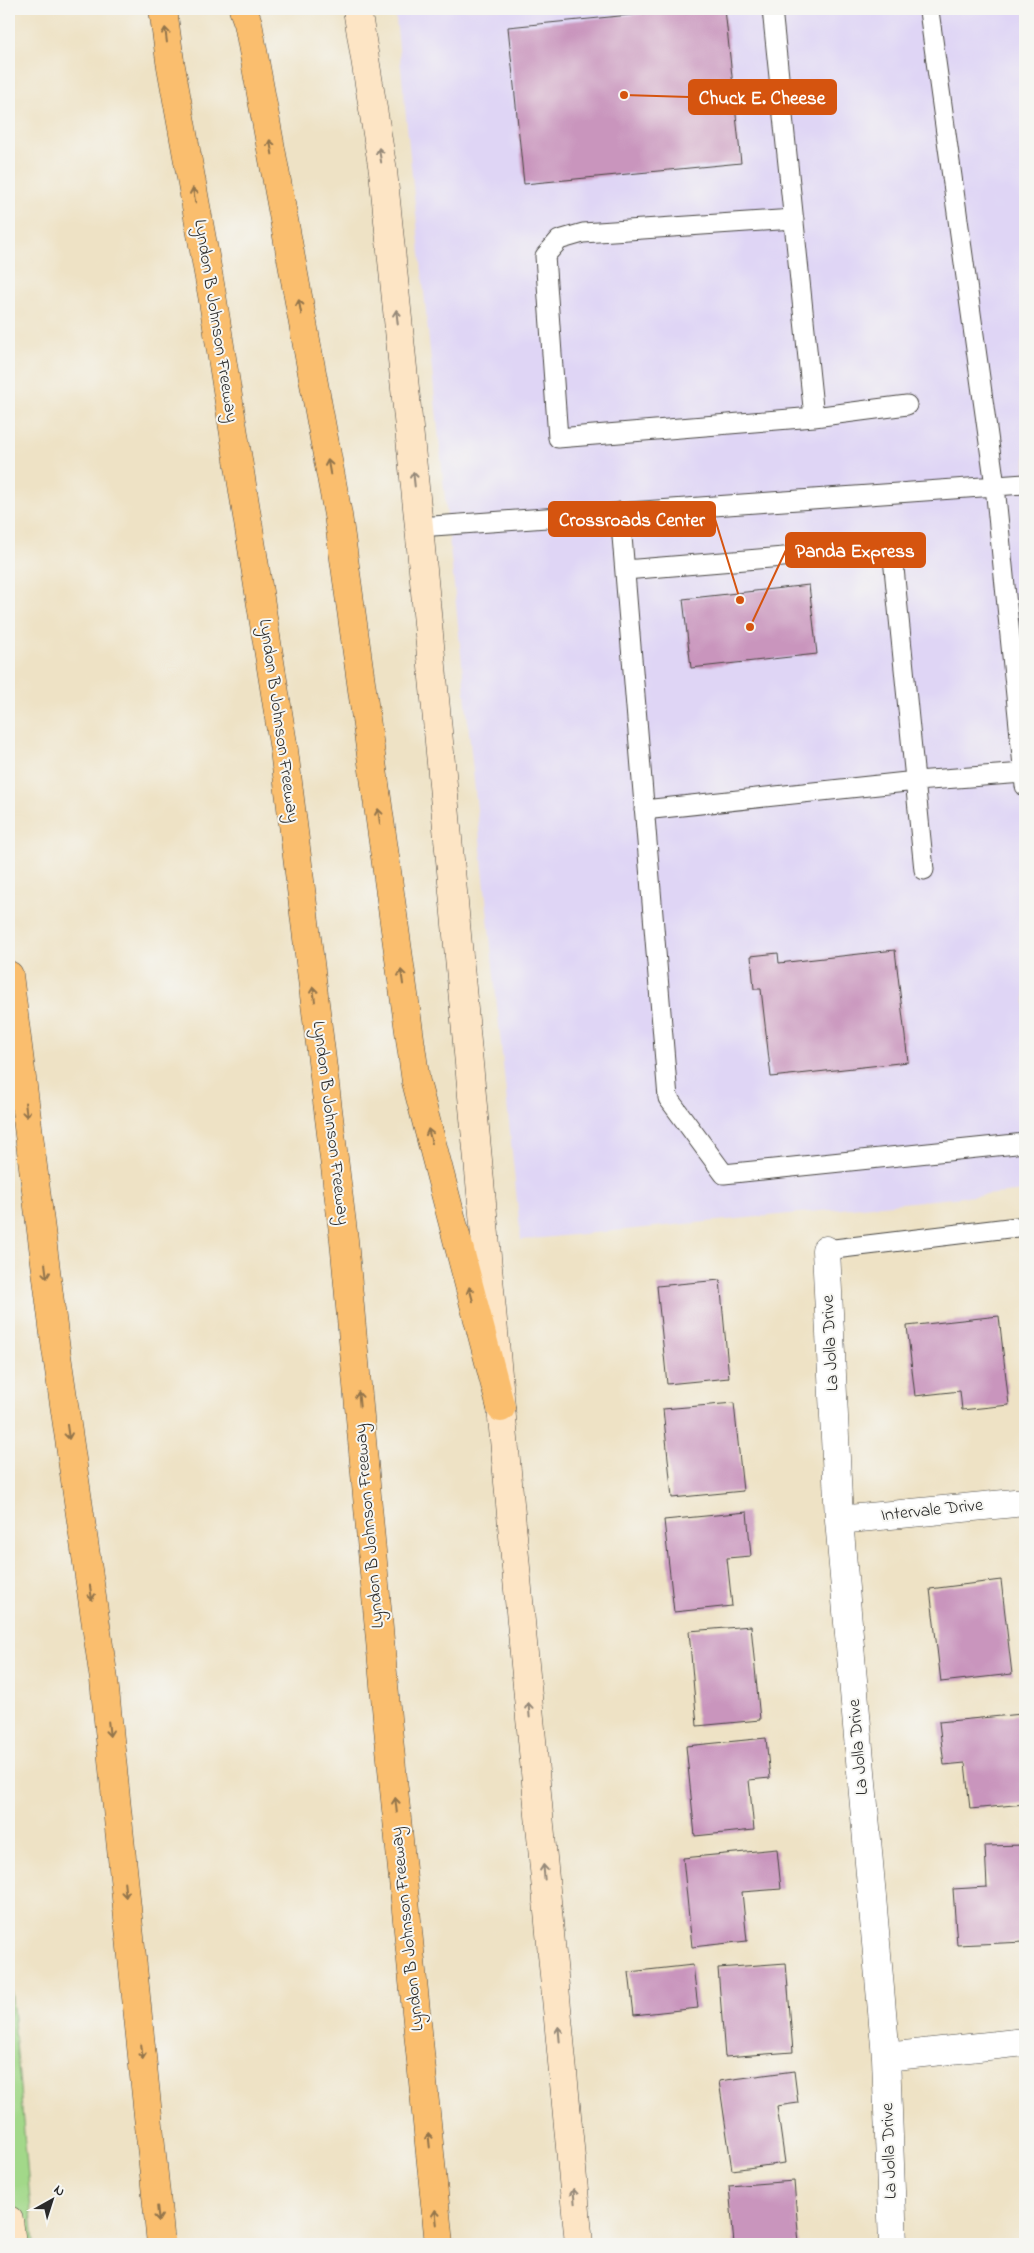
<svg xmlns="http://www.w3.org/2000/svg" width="1034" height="2253" font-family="'Indie Flower',sans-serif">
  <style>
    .built { fill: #dfd5f5 }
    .green { fill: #a2d889; stroke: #66825a }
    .building { fill: #c995bd }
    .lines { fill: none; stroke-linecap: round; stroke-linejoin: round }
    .lane-casing { stroke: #484642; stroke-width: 21 }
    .street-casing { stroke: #484642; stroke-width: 29 }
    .secondary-casing { stroke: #484642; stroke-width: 29 }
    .highway-casing { stroke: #484642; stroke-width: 29 }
    .lane { stroke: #fff; stroke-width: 19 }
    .street { stroke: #fff; stroke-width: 28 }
    .secondary { stroke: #fde5c5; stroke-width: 28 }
    .highway { stroke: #fabe6e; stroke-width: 28 }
    .oneway { stroke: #92744c }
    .oneway2 { stroke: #948878 }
    .labels { text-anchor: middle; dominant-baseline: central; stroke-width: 4; stroke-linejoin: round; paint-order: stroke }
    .street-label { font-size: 18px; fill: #2b2b2b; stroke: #f6f6f2 }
    .leader { fill: none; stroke: #d5540f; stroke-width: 2 }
    .callout-dot { fill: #d5540f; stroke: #f6f6f2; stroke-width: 2 }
    .callout { fill: #d5540f; stroke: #d5540f; stroke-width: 2 }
    .callout-label { font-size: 19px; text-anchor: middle; font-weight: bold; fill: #fff }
  </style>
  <rect width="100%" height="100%" fill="#f6f6f2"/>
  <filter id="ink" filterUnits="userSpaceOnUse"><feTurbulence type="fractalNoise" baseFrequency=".02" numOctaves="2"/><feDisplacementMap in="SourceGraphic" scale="10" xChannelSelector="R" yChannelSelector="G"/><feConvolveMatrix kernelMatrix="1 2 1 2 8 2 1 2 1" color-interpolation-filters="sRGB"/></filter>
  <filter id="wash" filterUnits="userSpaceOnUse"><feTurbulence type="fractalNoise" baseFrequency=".0096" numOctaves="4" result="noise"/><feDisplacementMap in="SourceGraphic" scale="20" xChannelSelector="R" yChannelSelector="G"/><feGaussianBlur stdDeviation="1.12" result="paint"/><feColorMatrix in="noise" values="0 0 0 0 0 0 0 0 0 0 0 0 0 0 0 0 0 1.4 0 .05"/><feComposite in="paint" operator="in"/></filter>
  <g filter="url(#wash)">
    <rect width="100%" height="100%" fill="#eee2c5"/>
    <!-- built -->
    <path class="built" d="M 395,9 L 1025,9 L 1025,1191 L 521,1240 Z"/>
    <!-- green -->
    <path class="green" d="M 9,1964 L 34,2244 L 9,2244 Z"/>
    <g id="blocks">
      <!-- building -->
      <path class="building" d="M 691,9 L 725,9 L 741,163 L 524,184 L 508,27 Z
        M 809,585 L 817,654 L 691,668 L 683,599 Z
        M 895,950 L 908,1062 L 771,1077 L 761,989 L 754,989 L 751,956 L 778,953 L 779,963 Z
        M 720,1280 L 729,1378 L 667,1384 L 657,1286 Z
        M 999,1316 L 1009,1405 L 962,1410 L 960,1391 L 915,1396 L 907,1326 Z
        M 734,1403 L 743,1491 L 672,1498 L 663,1409 Z
        M 747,1512 L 751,1556 L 727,1558 L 732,1606 L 674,1612 L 664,1520 Z
        M 1001,1580 L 1012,1674 L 941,1682 L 930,1589 Z
        M 751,1626 L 760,1720 L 697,1726 L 689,1631 Z
        M 1022,1714 L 1025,1746 L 1025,1804 L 970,1809 L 965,1763 L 944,1765 L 939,1722 Z
        M 766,1738 L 770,1778 L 749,1780 L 754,1830 L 695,1836 L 686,1746 Z
        M 1025,1845 L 1025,1942 L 957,1945 L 953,1889 L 987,1887 L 985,1846 Z
        M 777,1849 L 781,1889 L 742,1892 L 747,1941 L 692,1947 L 683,1858 Z
        M 786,1963 L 793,2052 L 725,2057 L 718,1968 Z
        M 693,1965 L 698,2008 L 634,2015 L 629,1972 Z
        M 794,2071 L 798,2103 L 777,2106 L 785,2163 L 732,2170 L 719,2081 Z
        M 794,2181 L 799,2244 L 734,2244 L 729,2186 Z"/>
    </g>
  </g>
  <g filter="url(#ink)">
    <use href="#blocks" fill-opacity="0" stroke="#484642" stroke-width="1"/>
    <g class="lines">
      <defs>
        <path id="lane" d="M 772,9 L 814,417 L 558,438 L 545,256 L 559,240 L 583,233 L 794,219
          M 931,9 L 929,11 L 995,486 L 1025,786
          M 814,417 L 907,405
          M 620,512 L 668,1098 L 724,1174 L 1025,1143
          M 419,527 L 1025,484
          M 625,570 L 892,548 L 924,870
          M 644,810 L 916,781 L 1024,773
          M 826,1250 L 1025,1226"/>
        <path id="street" d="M 826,1250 L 839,1520 L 886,2057 L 893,2244
          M 839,1520 L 1025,1502
          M 886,2057 L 1025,2042"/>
        <path id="secondary" d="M 357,9 L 383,171 L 419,527 L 579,2244
          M 9,2220 L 12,2244"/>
        <path id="highway" d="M 163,9 L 170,61 L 212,295 L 284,750 L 344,1240 L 387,1718 L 439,2244
          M 243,9 L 248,23 L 338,515 L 416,1082 L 501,1408
          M 9,975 L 55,1342 L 104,1680 L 161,2244"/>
      </defs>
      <!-- lane casing -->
      <use href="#lane" class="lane-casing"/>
      <!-- street casing -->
      <use href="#street" class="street-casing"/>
      <!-- secondary casing -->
      <use href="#secondary" class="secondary-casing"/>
      <!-- highway casing -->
      <use href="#highway" class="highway-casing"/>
      <!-- lane -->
      <use href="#lane" class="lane"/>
      <!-- street -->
      <use href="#street" class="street"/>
      <!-- secondary -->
      <use href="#secondary" class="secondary"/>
      <!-- highway -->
      <use href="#highway" class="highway"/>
    </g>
    <!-- one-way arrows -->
    <defs><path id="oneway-shaft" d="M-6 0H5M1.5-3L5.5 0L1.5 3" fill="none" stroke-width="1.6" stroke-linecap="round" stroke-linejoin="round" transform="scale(1.25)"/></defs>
    <g class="oneway">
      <use href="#oneway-shaft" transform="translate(166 35) rotate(-97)"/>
      <use href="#oneway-shaft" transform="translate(271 147) rotate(-100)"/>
      <use href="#oneway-shaft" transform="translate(194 195) rotate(-100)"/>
      <use href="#oneway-shaft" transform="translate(300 307) rotate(-100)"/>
      <use href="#oneway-shaft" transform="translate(329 467) rotate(-100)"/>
      <use href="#oneway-shaft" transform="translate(379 816) rotate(-98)"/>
      <use href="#oneway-shaft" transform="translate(402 977) rotate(-98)"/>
      <use href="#oneway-shaft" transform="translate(314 994) rotate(-97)"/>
      <use href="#oneway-shaft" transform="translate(26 1110) rotate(83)"/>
      <use href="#oneway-shaft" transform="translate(430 1136) rotate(-105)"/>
      <use href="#oneway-shaft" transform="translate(46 1271) rotate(83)"/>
      <use href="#oneway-shaft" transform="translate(471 1294) rotate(-105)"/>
      <use href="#oneway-shaft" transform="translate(359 1399) rotate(-95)"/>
      <use href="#oneway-shaft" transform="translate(68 1432) rotate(82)"/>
      <use href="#oneway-shaft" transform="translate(91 1593) rotate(82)"/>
      <use href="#oneway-shaft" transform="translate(109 1729) rotate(84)"/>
      <use href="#oneway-shaft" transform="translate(396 1805) rotate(-96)"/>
      <use href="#oneway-shaft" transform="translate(125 1890) rotate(84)"/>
      <use href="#oneway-shaft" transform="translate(142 2052) rotate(84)"/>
      <use href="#oneway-shaft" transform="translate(429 2140) rotate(-96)"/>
      <use href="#oneway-shaft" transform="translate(158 2214) rotate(84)"/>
      <use href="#oneway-shaft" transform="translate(436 2217) rotate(-96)"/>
    </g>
    <g class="oneway2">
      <use href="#oneway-shaft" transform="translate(380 155) rotate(-99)"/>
      <use href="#oneway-shaft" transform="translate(397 317) rotate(-96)"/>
      <use href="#oneway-shaft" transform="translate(414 479) rotate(-96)"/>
      <use href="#oneway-shaft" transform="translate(529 1710) rotate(-95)"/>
      <use href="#oneway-shaft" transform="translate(544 1872) rotate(-95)"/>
      <use href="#oneway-shaft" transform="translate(559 2034) rotate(-95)"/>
      <use href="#oneway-shaft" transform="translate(574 2196) rotate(-95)"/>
    </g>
  </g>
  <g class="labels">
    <!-- street labels -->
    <g class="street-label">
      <text transform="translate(215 321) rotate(81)">Lyndon B Johnson Freeway</text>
      <text transform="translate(278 721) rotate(82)">Lyndon B Johnson Freeway</text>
      <text transform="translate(330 1123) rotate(83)">Lyndon B Johnson Freeway</text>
      <text transform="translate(831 1343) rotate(-93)">La Jolla Drive</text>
      <text transform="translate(932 1511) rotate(-6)">Intervale Drive</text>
      <text transform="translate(370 1526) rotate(-95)">Lyndon B Johnson Freeway</text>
      <text transform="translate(859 1747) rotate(-95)">La Jolla Drive</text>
      <text transform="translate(408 1929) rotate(-96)">Lyndon B Johnson Freeway</text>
      <text transform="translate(890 2151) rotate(-92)">La Jolla Drive</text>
    </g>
  </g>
  <!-- callouts -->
  <path class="leader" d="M624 95L689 97M740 600L715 519M750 627L786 550"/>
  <g class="callout-dot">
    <circle cx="624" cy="95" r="5"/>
    <circle cx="740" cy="600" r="5"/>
    <circle cx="750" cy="627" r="5"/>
  </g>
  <g class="callout">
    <rect x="689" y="80" width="147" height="34" rx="5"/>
    <rect x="549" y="502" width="166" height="34" rx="5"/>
    <rect x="786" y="533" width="139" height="34" rx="5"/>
  </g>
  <g class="callout-label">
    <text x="762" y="104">Chuck E. Cheese</text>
    <text x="632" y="526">Crossroads Center</text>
    <text x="855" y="557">Panda Express</text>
  </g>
  <!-- margin -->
  <rect width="1034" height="2253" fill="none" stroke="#f6f6f2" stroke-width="30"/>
  <!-- north arrow -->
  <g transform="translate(52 2200) rotate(39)" stroke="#f6f6f2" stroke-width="4" paint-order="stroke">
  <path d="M0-4L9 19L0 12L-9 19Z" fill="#2b2b2b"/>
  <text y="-8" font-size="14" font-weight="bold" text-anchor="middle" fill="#2b2b2b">N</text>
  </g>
</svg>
